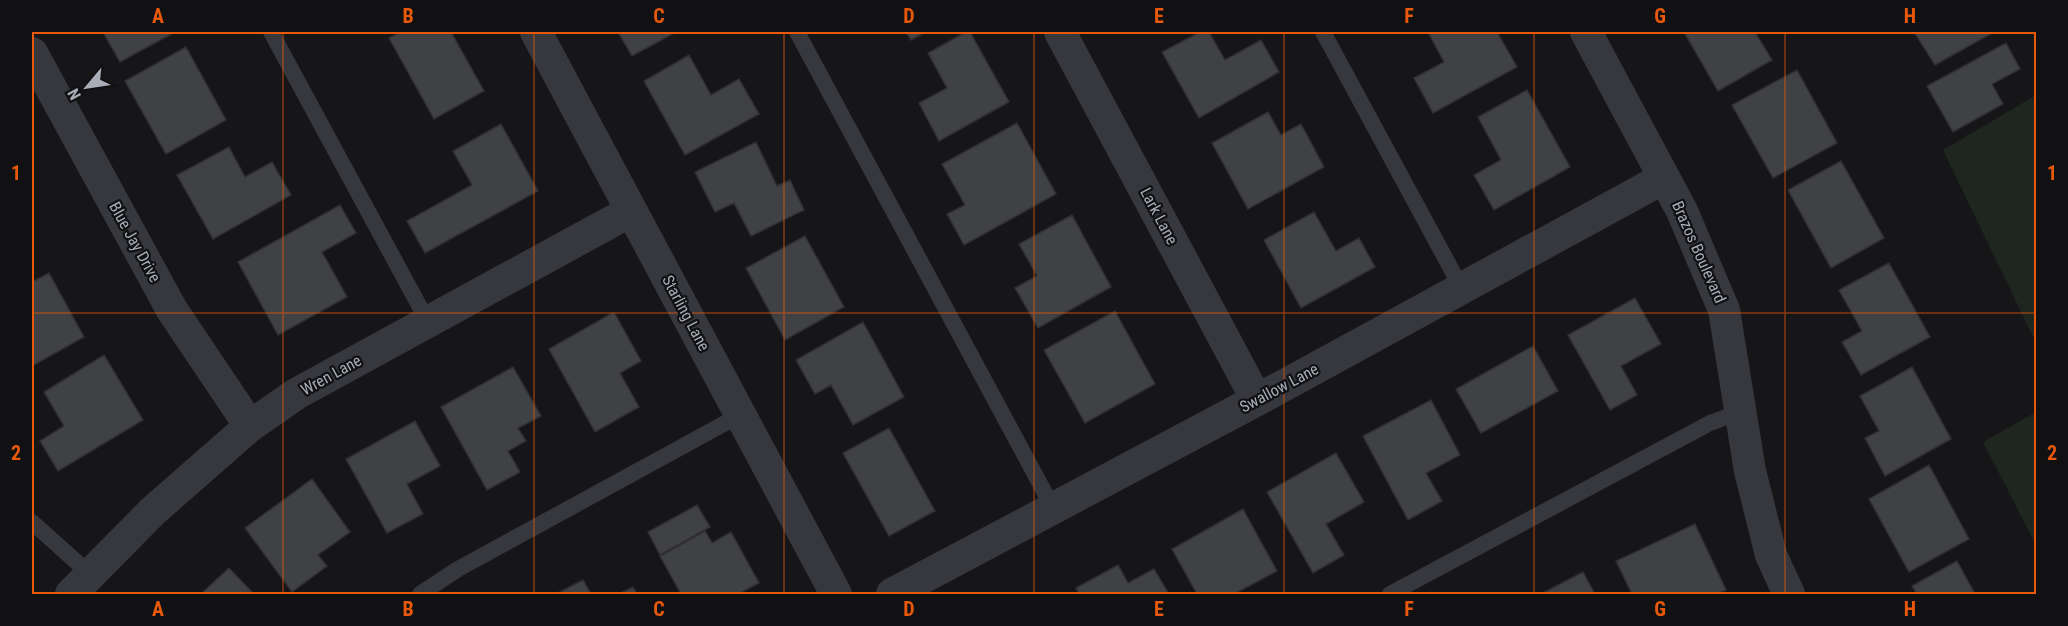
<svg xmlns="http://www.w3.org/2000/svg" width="2068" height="626" font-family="'Roboto Condensed',sans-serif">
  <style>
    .green { fill: #1e261f }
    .building { fill: #404145; stroke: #303034; stroke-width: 1.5 }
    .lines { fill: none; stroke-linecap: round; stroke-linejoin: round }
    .lane { stroke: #37383d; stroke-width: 16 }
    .street { stroke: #37383d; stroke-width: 32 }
    .grid { fill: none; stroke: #e8590c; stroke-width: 1.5; stroke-opacity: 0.55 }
    .labels { text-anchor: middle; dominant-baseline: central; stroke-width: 4.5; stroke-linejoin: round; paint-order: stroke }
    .street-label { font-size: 16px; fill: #a8adb8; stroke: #111113 }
    .neatline { fill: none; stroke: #e8590c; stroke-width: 2 }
    .grid-label { font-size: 20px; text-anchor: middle; font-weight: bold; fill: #e8590c }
  </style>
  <rect width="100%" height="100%" fill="#161618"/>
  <!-- green -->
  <path class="green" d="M 2036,95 L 2036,343 L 1943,150 Z
    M 2036,412 L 2036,545 L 1983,442 Z"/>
  <!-- building -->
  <path class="building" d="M 103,32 L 175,32 L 120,62 Z
    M 401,32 L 451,32 L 484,91 L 434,119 L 389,38 Z
    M 618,32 L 676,32 L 632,56 Z
    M 906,32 L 926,32 L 911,40 Z
    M 966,32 L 970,32 L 1009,102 L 939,141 L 919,103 L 947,88 L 928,53 Z
    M 1200,32 L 1209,32 L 1225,60 L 1261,40 L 1279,72 L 1199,118 L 1162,52 Z
    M 1428,32 L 1497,32 L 1517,67 L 1433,113 L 1414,78 L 1444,62 Z
    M 1684,32 L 1755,32 L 1772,60 L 1718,91 Z
    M 1914,32 L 1994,32 L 1935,65 Z
    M 2006,43 L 2020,69 L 1992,84 L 2003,104 L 1953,132 L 1927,86 Z
    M 186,47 L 226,120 L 166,154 L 125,81 Z
    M 689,55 L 711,95 L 739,79 L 759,114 L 685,155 L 644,81 Z
    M 1797,70 L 1837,143 L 1773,178 L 1732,105 Z
    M 1527,90 L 1570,167 L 1494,210 L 1474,175 L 1501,160 L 1478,117 Z
    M 1268,112 L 1281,135 L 1301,124 L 1324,167 L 1248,209 L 1212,143 Z
    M 1017,123 L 1056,194 L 964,245 L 947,214 L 965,205 L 942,164 Z
    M 501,124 L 538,191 L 425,253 L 407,221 L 472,185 L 453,151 Z
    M 756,142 L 777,186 L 790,180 L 804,210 L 751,236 L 734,203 L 715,212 L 695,172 Z
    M 229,147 L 245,177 L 272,162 L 291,195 L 213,239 L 177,175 Z
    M 1841,161 L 1884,238 L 1831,268 L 1788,190 Z
    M 340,205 L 356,233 L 322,252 L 347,297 L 278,335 L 238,262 Z
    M 1314,212 L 1336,251 L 1359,238 L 1375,267 L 1301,308 L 1264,240 Z
    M 1072,215 L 1111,287 L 1038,328 L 1015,288 L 1037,276 L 1019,244 Z
    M 805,236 L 844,307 L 785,340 L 746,268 Z
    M 1889,263 L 1930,337 L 1861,375 L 1842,342 L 1862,331 L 1839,290 Z
    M 49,273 L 84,337 L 32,366 L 32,282 Z
    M 1635,298 L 1661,344 L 1621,366 L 1637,395 L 1610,410 L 1568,335 Z
    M 1115,311 L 1155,384 L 1085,423 L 1044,350 Z
    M 614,312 L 641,361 L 620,373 L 639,407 L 595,432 L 549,349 Z
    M 863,322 L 904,397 L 853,425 L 831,385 L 815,394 L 796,360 Z
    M 1533,346 L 1558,391 L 1481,433 L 1456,389 Z
    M 104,355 L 143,420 L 58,471 L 40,441 L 64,426 L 44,392 Z
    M 513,367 L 541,416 L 518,428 L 526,441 L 508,451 L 520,472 L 487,490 L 441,407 Z
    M 1912,367 L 1951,439 L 1885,476 L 1865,438 L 1879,431 L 1860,396 Z
    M 1431,400 L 1460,455 L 1426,473 L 1442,501 L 1408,520 L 1363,436 Z
    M 415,421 L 440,466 L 407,484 L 423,514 L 387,533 L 346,459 Z
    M 889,428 L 935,511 L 889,536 L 843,453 Z
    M 1336,453 L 1364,502 L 1326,524 L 1344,555 L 1313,573 L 1267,492 Z
    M 1929,465 L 1969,539 L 1909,572 L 1869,499 Z
    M 312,479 L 350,532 L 318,555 L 327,566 L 292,592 L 245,528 Z
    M 697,505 L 710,527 L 660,555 L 648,532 Z
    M 1243,509 L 1277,571 L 1234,594 L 1197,594 L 1172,549 Z
    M 1695,524 L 1726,590 L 1717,594 L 1632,594 L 1616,561 Z
    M 705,531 L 712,543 L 731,532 L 759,583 L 738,594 L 681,594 L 660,556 Z
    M 1957,561 L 1975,594 L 1917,594 L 1912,586 Z
    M 1118,565 L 1128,583 L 1154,569 L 1169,594 L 1079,594 L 1076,588 Z
    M 229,568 L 254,594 L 201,594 Z
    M 1583,572 L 1595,594 L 1541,594 Z
    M 583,580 L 590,592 L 587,594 L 556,594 Z
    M 633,587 L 637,594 L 619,594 Z"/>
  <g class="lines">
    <!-- lane -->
    <path class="lane" d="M 271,32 L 428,322
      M 797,32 L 1053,508
      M 1323,32 L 1462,289
      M 32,522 L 91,575
      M 420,594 L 458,569 L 740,415
      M 1390,594 L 1710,423 L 1740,412"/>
    <!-- street -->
    <path class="street" d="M 536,32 L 836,594
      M 1060,32 L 1257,400
      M 1586,32 L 1682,211 L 1724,310 L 1750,471 L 1771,555 L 1789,594
      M 32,53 L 172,310 L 250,426
      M 71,594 L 153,511 L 250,426 L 296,394 L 631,211
      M 892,594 L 1257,400 L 1664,178"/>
  </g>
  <!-- grid -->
  <path class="grid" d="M 283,32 L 283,594M 534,32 L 534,594M 784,32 L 784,594M 1034,32 L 1034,594M 1284,32 L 1284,594M 1534,32 L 1534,594M 1785,32 L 1785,594M 32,313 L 2036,313"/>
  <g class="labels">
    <!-- street labels -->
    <g class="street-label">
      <text transform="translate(1159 216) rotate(62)">Lark Lane</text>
      <text transform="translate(135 242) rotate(61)">Blue Jay Drive</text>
      <text transform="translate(1699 252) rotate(66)">Brazos Boulevard</text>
      <text transform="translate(686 313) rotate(62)">Starling Lane</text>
      <text transform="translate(331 375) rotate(-29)">Wren Lane</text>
      <text transform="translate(1279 388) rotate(-28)">Swallow Lane</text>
    </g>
  </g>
  <!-- border -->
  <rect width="2068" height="626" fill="none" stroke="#111113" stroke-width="66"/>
  <!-- north arrow -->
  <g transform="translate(87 87) rotate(241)" stroke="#111113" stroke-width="4.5" paint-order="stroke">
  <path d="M0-4.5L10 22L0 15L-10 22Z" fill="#a8adb8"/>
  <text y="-9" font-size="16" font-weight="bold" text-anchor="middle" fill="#a8adb8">N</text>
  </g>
  <rect x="33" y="33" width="2002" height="560" class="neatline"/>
  <g class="grid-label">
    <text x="158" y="23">A</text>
    <text x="408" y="23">B</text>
    <text x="659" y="23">C</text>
    <text x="909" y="23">D</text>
    <text x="1159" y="23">E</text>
    <text x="1409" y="23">F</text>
    <text x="1660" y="23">G</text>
    <text x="1910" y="23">H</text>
    <text x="16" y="180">1</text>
    <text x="2052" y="180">1</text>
    <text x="16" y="460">2</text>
    <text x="2052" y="460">2</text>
    <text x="158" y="616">A</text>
    <text x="408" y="616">B</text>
    <text x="659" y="616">C</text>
    <text x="909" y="616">D</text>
    <text x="1159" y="616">E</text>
    <text x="1409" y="616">F</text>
    <text x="1660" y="616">G</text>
    <text x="1910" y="616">H</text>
  </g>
</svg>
